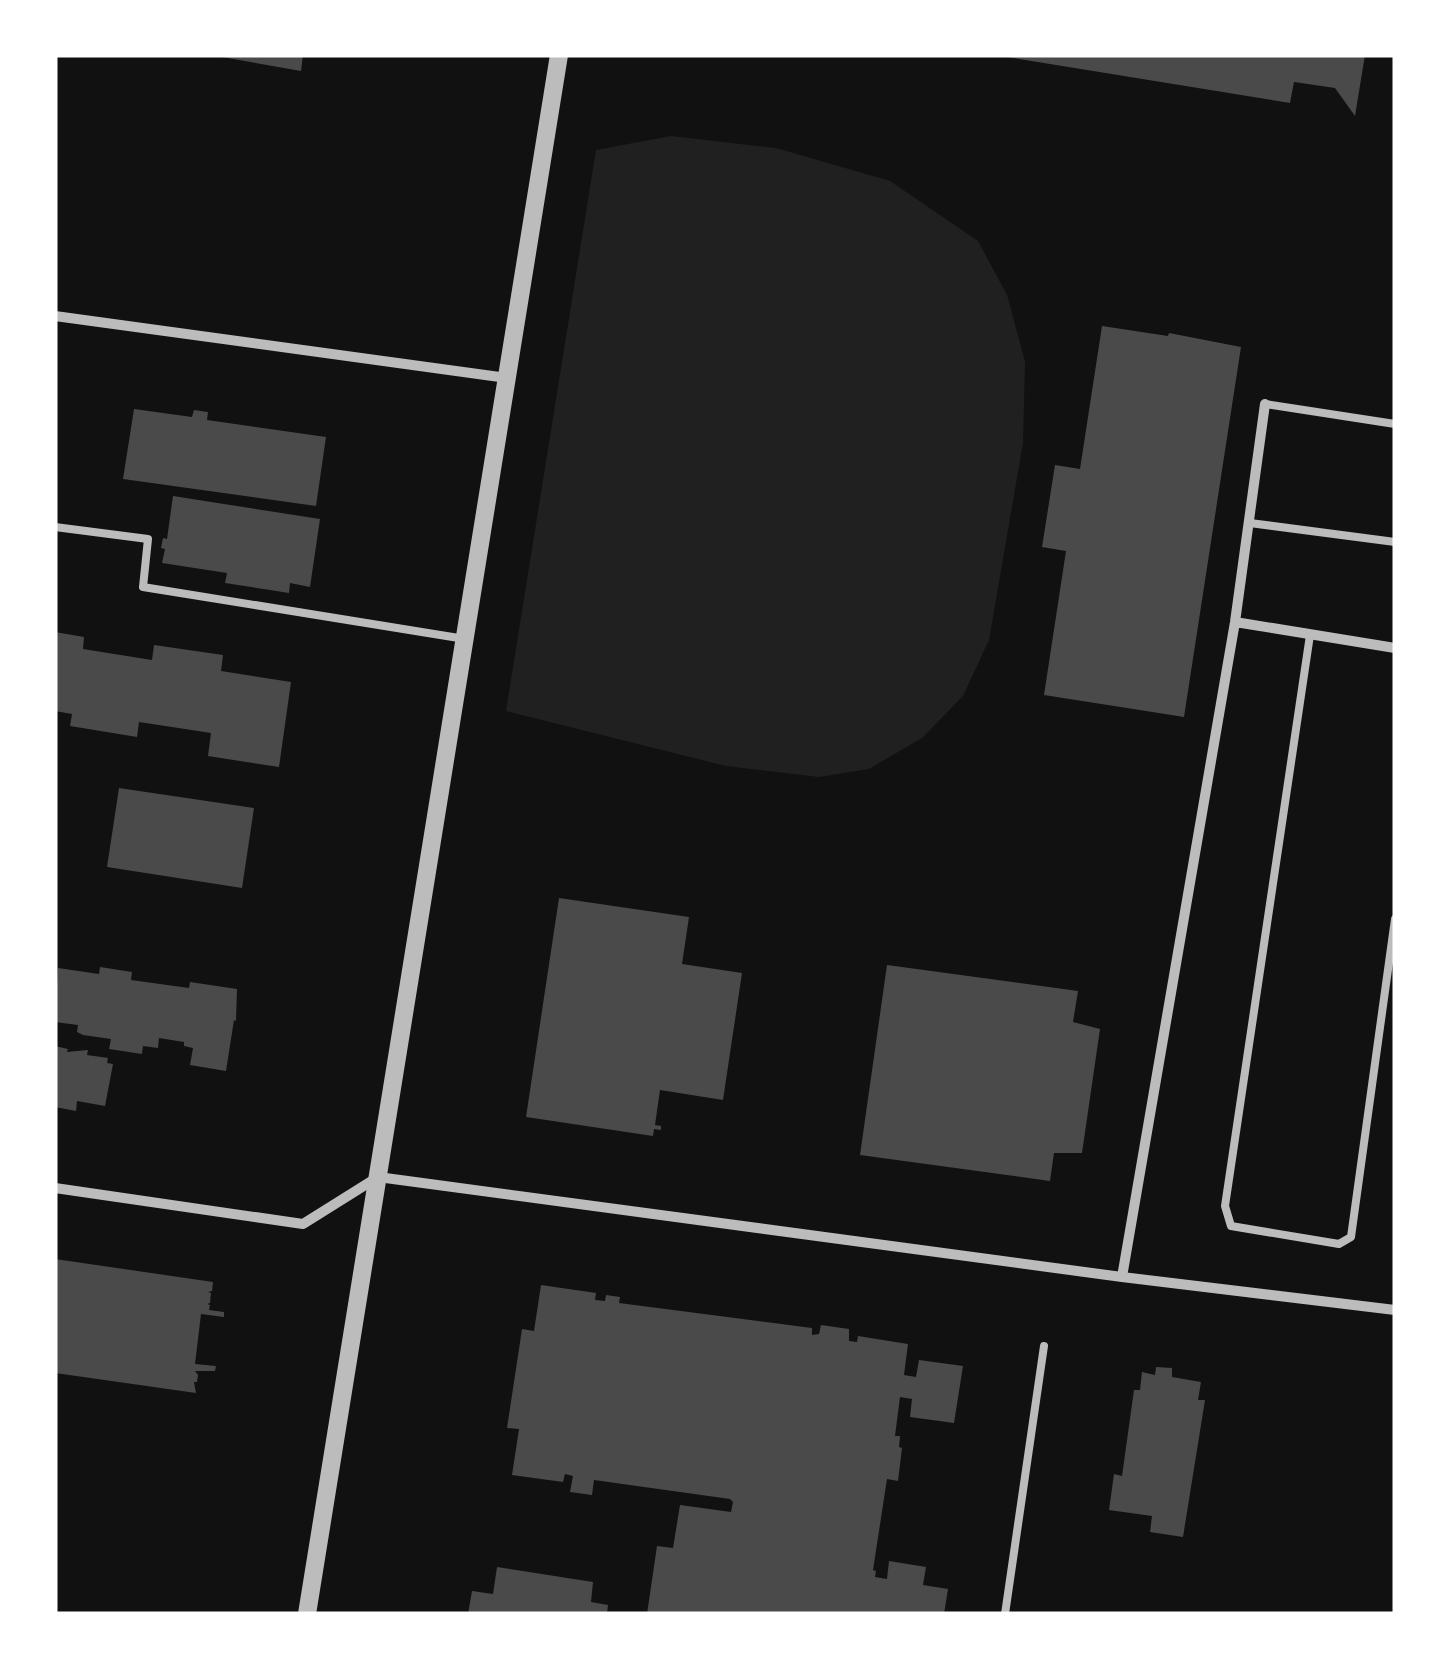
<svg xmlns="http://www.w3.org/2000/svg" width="1450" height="1669" font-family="'Work Sans',sans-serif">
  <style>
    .green { fill: #202020 }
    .building { fill: #4a4a4a }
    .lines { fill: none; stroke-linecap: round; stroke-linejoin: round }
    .service { stroke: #bcbcbc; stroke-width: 8 }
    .minor { stroke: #bcbcbc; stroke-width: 10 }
    .tertiary { stroke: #bcbcbc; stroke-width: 18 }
  </style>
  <rect width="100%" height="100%" fill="#111"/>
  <!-- green -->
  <path class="green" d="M 671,136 L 776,148 L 890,181 L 978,241 L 1007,295 L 1025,362 L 1023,443 L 989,640 L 963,696 L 922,738 L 869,769 L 819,777 L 726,766 L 506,711 L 596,150 Z"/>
  <!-- building -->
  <path class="building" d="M 211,55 L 303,55 L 301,71 Z
    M 995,55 L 1365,55 L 1355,116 L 1335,88 L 1294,82 L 1290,103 Z
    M 1102,326 L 1168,336 L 1169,333 L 1241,347 L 1184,717 L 1044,695 L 1066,551 L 1042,547 L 1055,465 L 1080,469 Z
    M 134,409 L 192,417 L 194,410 L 208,412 L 207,420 L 326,437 L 316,506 L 123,479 Z
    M 173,496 L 320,519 L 310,587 L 290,583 L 289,593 L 225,583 L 227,573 L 162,563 L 165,549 L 161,548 L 163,538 L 167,539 Z
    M 55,632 L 84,637 L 83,649 L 152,660 L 154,645 L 223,655 L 221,671 L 291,682 L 279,767 L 208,756 L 211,733 L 139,722 L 137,737 L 70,726 L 72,714 L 55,711 Z
    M 119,788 L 254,808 L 242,888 L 107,867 Z
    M 559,898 L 689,917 L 682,964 L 742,973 L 723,1100 L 660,1090 L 655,1125 L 661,1126 L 661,1130 L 654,1129 L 653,1136 L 526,1117 Z
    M 887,965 L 1078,991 L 1073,1022 L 1100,1029 L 1082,1153 L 1054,1153 L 1050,1181 L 860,1155 Z
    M 100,967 L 132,972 L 131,980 L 189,988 L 190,982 L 237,989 L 236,1021 L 234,1020 L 226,1071 L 190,1065 L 193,1048 L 184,1046 L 184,1042 L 159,1038 L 158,1048 L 143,1046 L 142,1054 L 109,1049 L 111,1039 L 83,1035 L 77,1032 L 78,1025 L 55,1022 L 58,968 L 99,974 Z
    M 55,1046 L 68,1049 L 67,1052 L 88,1050 L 87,1055 L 108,1058 L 107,1063 L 113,1064 L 105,1106 L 77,1101 L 76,1111 L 55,1107 Z
    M 55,1259 L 213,1282 L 212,1291 L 208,1292 L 211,1293 L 210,1303 L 207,1304 L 210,1305 L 209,1310 L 224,1312 L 224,1317 L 201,1314 L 195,1364 L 216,1366 L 215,1371 L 195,1371 L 198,1375 L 197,1382 L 194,1382 L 196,1393 L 55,1373 Z
    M 541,1285 L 596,1293 L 595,1300 L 605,1301 L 606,1295 L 620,1297 L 619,1303 L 812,1328 L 812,1335 L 819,1334 L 821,1325 L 849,1329 L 849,1341 L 857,1342 L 858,1336 L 908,1344 L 904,1375 L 916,1377 L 919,1360 L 963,1366 L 954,1423 L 910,1417 L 912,1399 L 900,1397 L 895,1436 L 900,1436 L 899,1447 L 902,1448 L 898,1481 L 887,1479 L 873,1570 L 876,1571 L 875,1577 L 887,1579 L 889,1561 L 926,1567 L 923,1585 L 948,1589 L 944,1614 L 647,1614 L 657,1546 L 673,1548 L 680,1505 L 731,1512 L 733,1502 L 730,1499 L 594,1480 L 592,1495 L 570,1492 L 573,1476 L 565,1474 L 563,1482 L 512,1475 L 519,1429 L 507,1428 L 522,1329 L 534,1331 Z
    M 1156,1367 L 1172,1368 L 1172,1377 L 1201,1382 L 1198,1400 L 1205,1400 L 1183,1537 L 1150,1532 L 1152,1516 L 1109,1510 L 1114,1474 L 1122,1476 L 1134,1390 L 1140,1390 L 1142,1372 L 1155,1375 Z
    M 497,1567 L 593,1582 L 591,1602 L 608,1605 L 607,1614 L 468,1614 L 472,1591 L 493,1594 Z"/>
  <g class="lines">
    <!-- service -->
    <path class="service" d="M 1265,404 L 1395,424
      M 1250,523 L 1395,542
      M 55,527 L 148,539 L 143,587 L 465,639
      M 1310,635 L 1225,1206 L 1231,1226 L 1339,1244 L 1351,1237 L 1395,919
      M 1005,1614 L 1044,1346"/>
    <!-- minor -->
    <path class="minor" d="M 55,316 L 507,378
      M 1235,622 L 1395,648
      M 55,1188 L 303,1224 L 378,1177 L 1122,1277 L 1395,1310
      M 1122,1277 L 1235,622 L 1265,404"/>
    <!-- tertiary -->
    <path class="tertiary" d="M 307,1614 L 559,55"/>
  </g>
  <!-- border -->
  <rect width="1450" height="1669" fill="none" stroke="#ffffff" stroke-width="115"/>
</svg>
